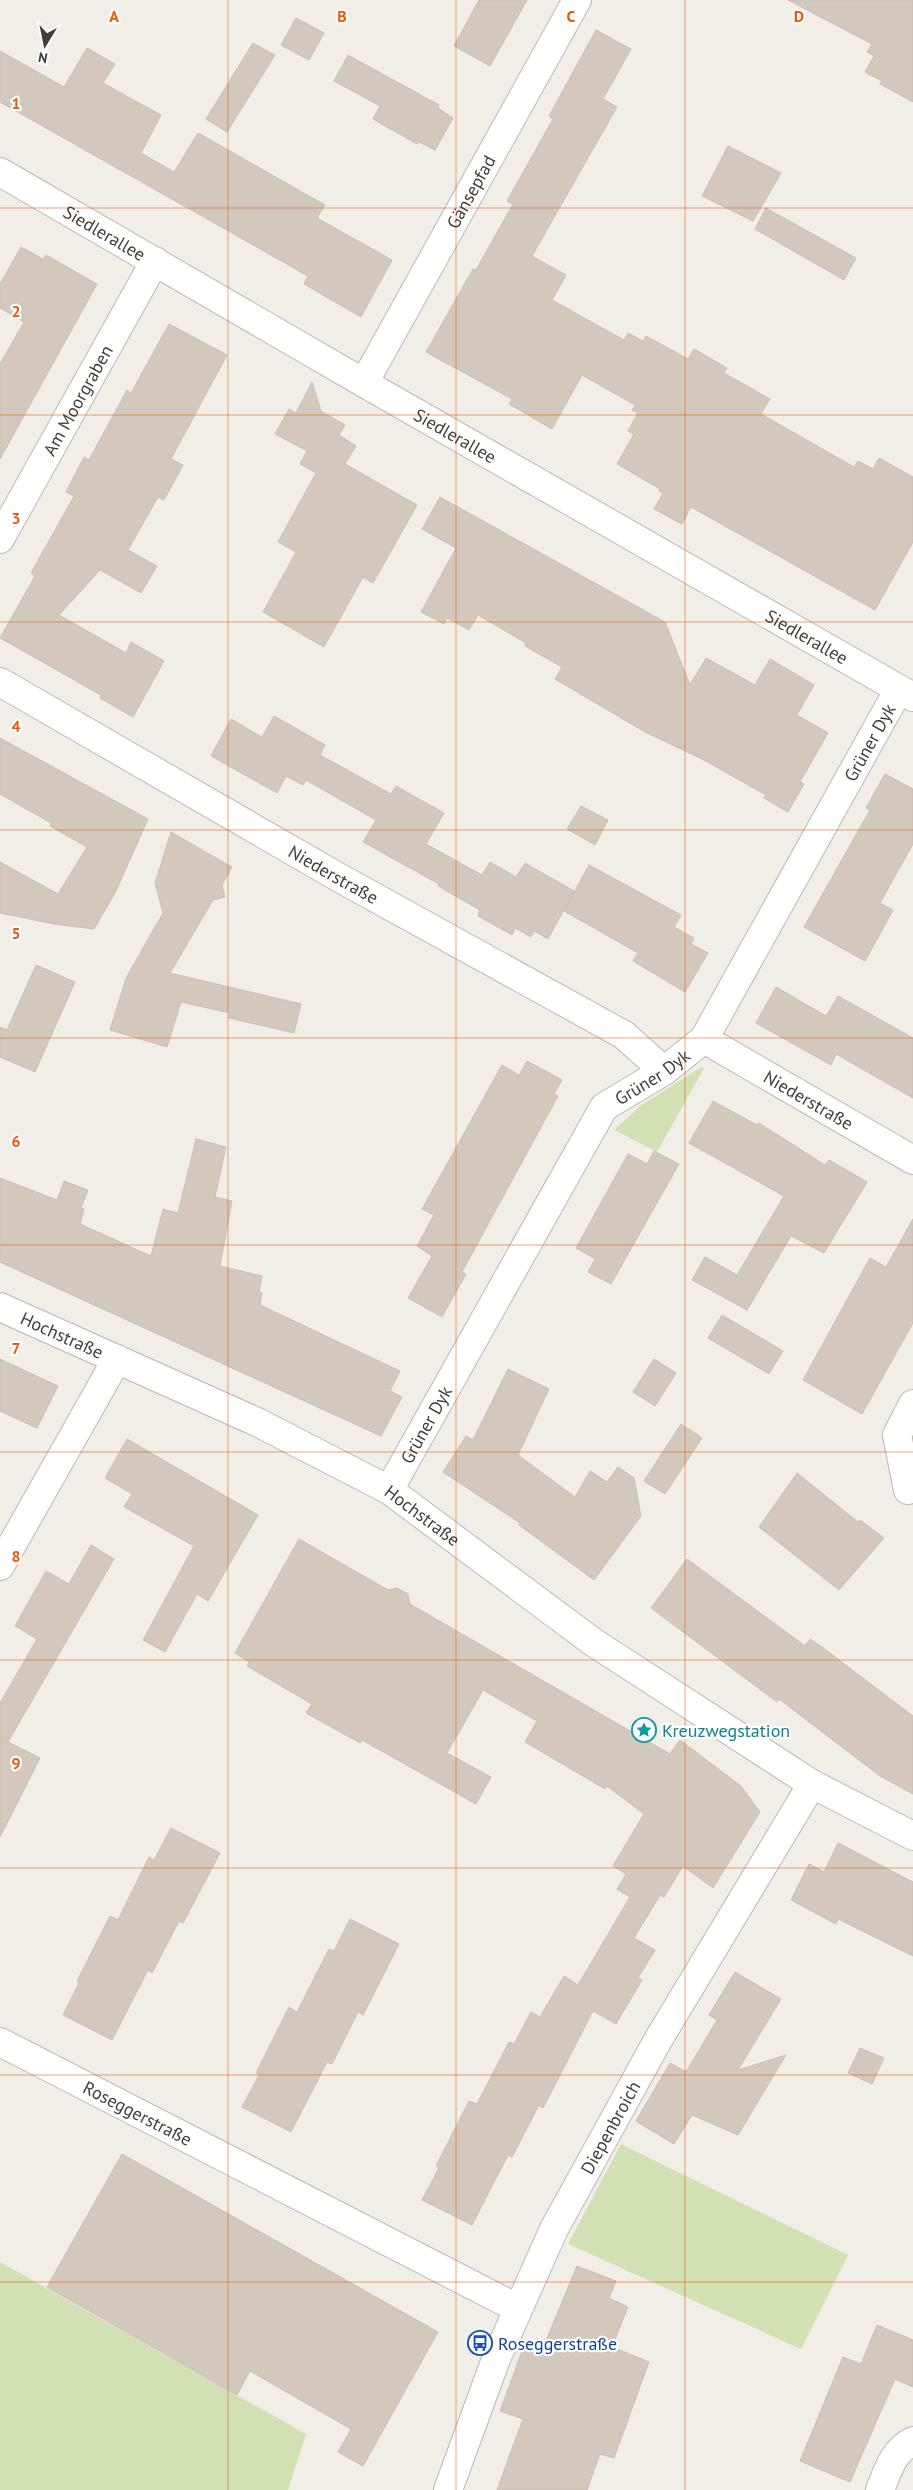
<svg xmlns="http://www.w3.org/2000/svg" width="913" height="2490" font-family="'PT Sans',sans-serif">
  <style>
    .green { fill: #d2e1b4 }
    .building { fill: #d2c8be; stroke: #ccbfb2 }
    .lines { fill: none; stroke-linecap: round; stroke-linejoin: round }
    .minor-casing { stroke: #bfb7ae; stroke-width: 30 }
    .minor { stroke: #fff; stroke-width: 28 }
    .grid { fill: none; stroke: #e8590c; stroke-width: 1; stroke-opacity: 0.55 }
    .labels { text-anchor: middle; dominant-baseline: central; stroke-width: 4.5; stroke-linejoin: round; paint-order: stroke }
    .street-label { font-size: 18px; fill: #443d37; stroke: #fff }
    .culture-label { font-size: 18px; fill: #0d838f; stroke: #fff; text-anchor: start }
    .transit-label { font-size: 18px; fill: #164399; stroke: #fff; text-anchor: start }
    .grid-label { font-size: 16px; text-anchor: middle; font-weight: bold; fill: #e8590c; stroke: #fff; stroke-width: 4.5; stroke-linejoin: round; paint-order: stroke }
  </style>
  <rect width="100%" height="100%" fill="#f1ede7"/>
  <!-- green -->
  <path class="green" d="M 700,1068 L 704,1068 L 657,1152 L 614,1130 L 643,1104 Z
    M 621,2144 L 848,2255 L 801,2349 L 568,2244 Z
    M 0,2262 L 306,2434 L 288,2490 L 0,2490 Z"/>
  <!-- building -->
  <path class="building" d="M 479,0 L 527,0 L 490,66 L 454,46 Z
    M 788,0 L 913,0 L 913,102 L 880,84 L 882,81 L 865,72 L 874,56 L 867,52 L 872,44 Z
    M 296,18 L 324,33 L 309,60 L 281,45 Z
    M 596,30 L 631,49 L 603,99 L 617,107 L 532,256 L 566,275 L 552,300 L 624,340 L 628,333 L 643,341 L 646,336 L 688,359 L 694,349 L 727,368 L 724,373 L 770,399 L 761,414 L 854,467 L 858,461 L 873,469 L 879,458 L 913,477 L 913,542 L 875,610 L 691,507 L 682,524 L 654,509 L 663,493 L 659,491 L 660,489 L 617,464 L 634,434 L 628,431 L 638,413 L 632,410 L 635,405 L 582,375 L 552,429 L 509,404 L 512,399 L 426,352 L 473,269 L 476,270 L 513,204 L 507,201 L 553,119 L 549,116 Z
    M 253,43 L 275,55 L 227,132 L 206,119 Z
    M 87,48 L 115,64 L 103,83 L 161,115 L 141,153 L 174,172 L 198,133 L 325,205 L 317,218 L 392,260 L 361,317 L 304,284 L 308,276 L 0,102 L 0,51 L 64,87 Z
    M 348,55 L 439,105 L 438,108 L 453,118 L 435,150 L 419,142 L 417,144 L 373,119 L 380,106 L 334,81 Z
    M 728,146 L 781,173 L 753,221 L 702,196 Z
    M 766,208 L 856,258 L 844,280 L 755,229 Z
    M 21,247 L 43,259 L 46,255 L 97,284 L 0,459 L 0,364 L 24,322 L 0,308 L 0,284 Z
    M 169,324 L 227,355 L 171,459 L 183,465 L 164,500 L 158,497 L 128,550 L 157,566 L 141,593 L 100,570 L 59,615 L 126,653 L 131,642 L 164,661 L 133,717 L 100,698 L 101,695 L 0,638 L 35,576 L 31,573 L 74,496 L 66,492 L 84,457 L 89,460 L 127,390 L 131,393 Z
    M 312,382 L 321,411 L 345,425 L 339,435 L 356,446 L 345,464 L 417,505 L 373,583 L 363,577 L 324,647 L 263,612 L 296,552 L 278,542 L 316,473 L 300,464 L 307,451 L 275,434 L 289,409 L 296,413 Z
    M 440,497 L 665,622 L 690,685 L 706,658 L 755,685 L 770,659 L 814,685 L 797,715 L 828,733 L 800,782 L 804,784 L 788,812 L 764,798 L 766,795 L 702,759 L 645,732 L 555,679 L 562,667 L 525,646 L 526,643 L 478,615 L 469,630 L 447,618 L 444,624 L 421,612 L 456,548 L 422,529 Z
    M 274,716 L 325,745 L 320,755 L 391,794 L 396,786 L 444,813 L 426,844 L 482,875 L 490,862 L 516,877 L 525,863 L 574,891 L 548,939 L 534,931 L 531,937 L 515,928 L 512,935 L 478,916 L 480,910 L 438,886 L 439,884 L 363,842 L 376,820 L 306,780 L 303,785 L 286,776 L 277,793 L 211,756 L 231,719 L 262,737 Z
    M 0,738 L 148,819 L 115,893 L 94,929 L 54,924 L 0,913 L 0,862 L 58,894 L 87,847 L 50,826 L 51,823 L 0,794 Z
    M 885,774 L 913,789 L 913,844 L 880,903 L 893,910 L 865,961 L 804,927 L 870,810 L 866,808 Z
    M 581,806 L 608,820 L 595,845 L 567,829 Z
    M 171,832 L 232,867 L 222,885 L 225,897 L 213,900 L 170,973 L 301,1004 L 294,1033 L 229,1018 L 230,1013 L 181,1002 L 167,1047 L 110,1030 L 126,978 L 163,913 L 155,883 Z
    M 589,865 L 681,915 L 674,927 L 694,938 L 691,944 L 708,953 L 685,992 L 633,961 L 638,953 L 564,911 Z
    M 36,965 L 75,982 L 35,1072 L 0,1057 L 0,1027 L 7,1030 Z
    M 776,987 L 826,1016 L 838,996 L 913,1038 L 913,1098 L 836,1054 L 831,1065 L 756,1023 Z
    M 527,1061 L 562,1080 L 554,1094 L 558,1096 L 462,1272 L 466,1274 L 442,1317 L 408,1298 L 432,1256 L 417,1246 L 434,1215 L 422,1209 L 502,1065 L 519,1075 Z
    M 713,1101 L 757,1125 L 759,1123 L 825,1165 L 829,1160 L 867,1182 L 824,1253 L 791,1236 L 747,1310 L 692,1280 L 705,1257 L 737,1275 L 784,1196 L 689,1143 Z
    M 196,1139 L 226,1147 L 215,1197 L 232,1201 L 220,1266 L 262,1276 L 259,1292 L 262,1293 L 260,1305 L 400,1371 L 390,1391 L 402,1397 L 381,1436 L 0,1262 L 0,1178 L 57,1200 L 64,1181 L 88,1190 L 81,1208 L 84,1209 L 80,1224 L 151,1256 L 163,1209 L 178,1213 Z
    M 654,1151 L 679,1164 L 611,1284 L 588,1272 L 595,1259 L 576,1248 L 628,1154 L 647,1164 Z
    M 913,1219 L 913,1323 L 862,1414 L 803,1380 L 870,1258 L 886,1267 Z
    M 722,1315 L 783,1351 L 769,1374 L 708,1338 Z
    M 0,1359 L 58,1386 L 37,1428 L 0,1411 Z
    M 654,1359 L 676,1373 L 655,1406 L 633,1392 Z
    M 508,1369 L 549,1389 L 518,1455 L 575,1497 L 590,1471 L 607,1482 L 618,1467 L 634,1478 L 641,1516 L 594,1580 L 519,1525 L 520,1523 L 443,1472 L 466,1436 L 473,1440 Z
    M 681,1424 L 702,1438 L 665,1494 L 644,1481 Z
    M 127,1439 L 258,1515 L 208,1601 L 197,1594 L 165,1652 L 143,1640 L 194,1546 L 124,1507 L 132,1494 L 105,1478 Z
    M 797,1473 L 858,1522 L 860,1520 L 884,1538 L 839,1590 L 759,1527 Z
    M 299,1539 L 388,1590 L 397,1588 L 408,1594 L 410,1604 L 670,1754 L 680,1740 L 741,1786 L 760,1812 L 713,1888 L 683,1866 L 664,1897 L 660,1895 L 634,1938 L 655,1950 L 638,1978 L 642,1980 L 616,2024 L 593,2011 L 543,2108 L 539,2105 L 512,2157 L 508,2155 L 472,2225 L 422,2200 L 439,2168 L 436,2166 L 469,2101 L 477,2104 L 509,2042 L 514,2044 L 531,2012 L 540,2017 L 564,1976 L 578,1985 L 630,1897 L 617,1889 L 626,1874 L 613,1866 L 644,1814 L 607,1786 L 605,1789 L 525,1742 L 537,1721 L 483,1690 L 447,1753 L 491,1777 L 476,1804 L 362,1740 L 360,1743 L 306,1713 L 312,1704 L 247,1666 L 249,1662 L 235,1653 Z
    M 91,1545 L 114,1559 L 8,1742 L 40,1758 L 0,1837 L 0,1703 L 37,1639 L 15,1626 L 46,1571 L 69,1584 Z
    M 687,1559 L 805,1646 L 810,1639 L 822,1647 L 913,1716 L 913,1794 L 880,1776 L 779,1699 L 777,1702 L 651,1608 Z
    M 171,1828 L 220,1853 L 183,1923 L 179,1921 L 152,1973 L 148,1970 L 112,2040 L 63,2015 L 79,1983 L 77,1981 L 110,1916 L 118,1920 L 149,1857 L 154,1860 Z
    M 838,1843 L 913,1882 L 913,1956 L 838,1919 L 836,1924 L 791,1900 L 809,1864 L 824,1872 Z
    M 350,1919 L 399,1944 L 363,2015 L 358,2012 L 332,2064 L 327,2062 L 291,2132 L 242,2107 L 259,2075 L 256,2073 L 289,2007 L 297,2012 L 329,1949 L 334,1951 Z
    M 735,1972 L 781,1999 L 738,2070 L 786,2055 L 738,2135 L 692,2115 L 674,2144 L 636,2121 L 670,2063 L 686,2072 L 717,2020 L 709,2015 Z
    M 860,2048 L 884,2058 L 872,2084 L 848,2073 Z
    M 122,2154 L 438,2332 L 363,2466 L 338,2452 L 351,2429 L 250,2371 L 237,2395 L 47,2287 Z
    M 577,2266 L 616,2281 L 609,2298 L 628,2307 L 612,2347 L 649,2362 L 614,2458 L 600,2454 L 587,2490 L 497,2490 L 523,2419 L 500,2411 L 525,2343 L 542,2350 Z
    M 877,2325 L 913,2340 L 913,2387 L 895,2379 L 850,2482 L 800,2461 L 843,2357 L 861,2364 Z"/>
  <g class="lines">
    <defs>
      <g id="minor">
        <path id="s1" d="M 0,172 L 364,383 L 913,697"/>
        <path id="s2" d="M 364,383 L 577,0"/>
        <path id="s3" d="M 0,539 L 155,261"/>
        <path id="s4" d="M 0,682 L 338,877 L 624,1035 L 664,1071"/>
        <path id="s5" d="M 704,1039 L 913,1160"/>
        <path id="s6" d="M 0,1307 L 257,1422 L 389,1490 L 593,1642 L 812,1784 L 913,1836"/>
        <path id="s7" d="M 389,1490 L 604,1107 L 664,1071 L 704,1039 L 899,689"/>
        <path d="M 908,1490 L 897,1435 L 913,1404"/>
        <path d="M 0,1566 L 117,1359"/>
        <path id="s8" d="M 0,2042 L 517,2308"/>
        <path id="s9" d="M 448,2490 L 496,2359 L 554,2229 L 658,2040 L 812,1784"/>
        <path d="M 880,2490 C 888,2470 893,2451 913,2441"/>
      </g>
    </defs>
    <!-- minor casing -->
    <use href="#minor" class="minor-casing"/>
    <!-- minor -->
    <use href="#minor" class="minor"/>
  </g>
  <!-- grid -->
  <path class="grid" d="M 228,0 L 228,2490M 456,0 L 456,2490M 685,0 L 685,2490M 0,208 L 913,208M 0,415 L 913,415M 0,622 L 913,622M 0,830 L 913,830M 0,1038 L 913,1038M 0,1245 L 913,1245M 0,1452 L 913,1452M 0,1660 L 913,1660M 0,1868 L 913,1868M 0,2075 L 913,2075M 0,2282 L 913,2282"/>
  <!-- icons -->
  <defs>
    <symbol id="sight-ring" viewBox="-11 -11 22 22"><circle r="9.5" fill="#fff" stroke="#0f9aa8" stroke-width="1.5"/><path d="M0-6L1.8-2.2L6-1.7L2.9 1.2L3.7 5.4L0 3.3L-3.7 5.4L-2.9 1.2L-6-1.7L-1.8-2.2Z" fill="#0f9aa8"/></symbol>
    <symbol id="bus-ring" viewBox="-11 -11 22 22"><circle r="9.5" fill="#fff" stroke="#1a4fb4" stroke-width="1.5"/><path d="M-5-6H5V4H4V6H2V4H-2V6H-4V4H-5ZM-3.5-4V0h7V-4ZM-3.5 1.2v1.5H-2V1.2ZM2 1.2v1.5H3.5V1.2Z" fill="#1a4fb4"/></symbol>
  </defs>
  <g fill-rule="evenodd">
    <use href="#sight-ring" x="630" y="1716" width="28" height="28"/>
    <use href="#bus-ring" x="466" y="2329" width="28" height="28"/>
  </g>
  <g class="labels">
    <!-- street labels -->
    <g class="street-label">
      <text stroke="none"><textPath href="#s2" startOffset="219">Gänsepfad</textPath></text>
      <text stroke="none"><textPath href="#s1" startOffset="121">Siedlerallee</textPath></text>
      <text stroke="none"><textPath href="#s3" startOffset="159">Am Moorgraben</textPath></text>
      <text stroke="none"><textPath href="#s1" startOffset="526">Siedlerallee</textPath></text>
      <text stroke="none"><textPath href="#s1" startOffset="931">Siedlerallee</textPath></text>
      <text stroke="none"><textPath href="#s7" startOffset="900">Grüner Dyk</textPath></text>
      <text stroke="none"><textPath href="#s4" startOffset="385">Niederstraße</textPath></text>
      <text stroke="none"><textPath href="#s7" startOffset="496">Grüner Dyk</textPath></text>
      <text stroke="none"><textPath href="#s5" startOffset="121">Niederstraße</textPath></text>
      <text stroke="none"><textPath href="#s6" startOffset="68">Hochstraße</textPath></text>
      <text stroke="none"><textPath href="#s7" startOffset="75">Grüner Dyk</textPath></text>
      <text stroke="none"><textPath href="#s6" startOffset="472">Hochstraße</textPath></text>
      <text stroke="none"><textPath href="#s8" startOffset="155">Roseggerstraße</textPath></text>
      <text stroke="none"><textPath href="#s9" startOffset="398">Diepenbroich</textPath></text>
    </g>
    <!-- culture labels -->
    <g class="culture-label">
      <text x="662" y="1730">Kreuzwegstation</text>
    </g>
    <!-- transit labels -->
    <g class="transit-label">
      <text x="498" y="2343">Roseggerstraße</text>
    </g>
  </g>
  <g class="grid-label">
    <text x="114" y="22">A</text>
    <text x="342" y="22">B</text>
    <text x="571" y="22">C</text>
    <text x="799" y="22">D</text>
    <text x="16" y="109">1</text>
    <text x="16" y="317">2</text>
    <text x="16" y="524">3</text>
    <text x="16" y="732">4</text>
    <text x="16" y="939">5</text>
    <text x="16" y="1147">6</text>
    <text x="16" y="1354">7</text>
    <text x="16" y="1562">8</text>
    <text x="16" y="1769">9</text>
  </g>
  <!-- north arrow -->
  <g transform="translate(45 45) rotate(190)" stroke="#ffffff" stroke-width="4" paint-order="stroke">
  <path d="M0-4L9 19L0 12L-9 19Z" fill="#443d37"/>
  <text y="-8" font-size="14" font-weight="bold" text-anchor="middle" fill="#443d37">N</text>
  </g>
</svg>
